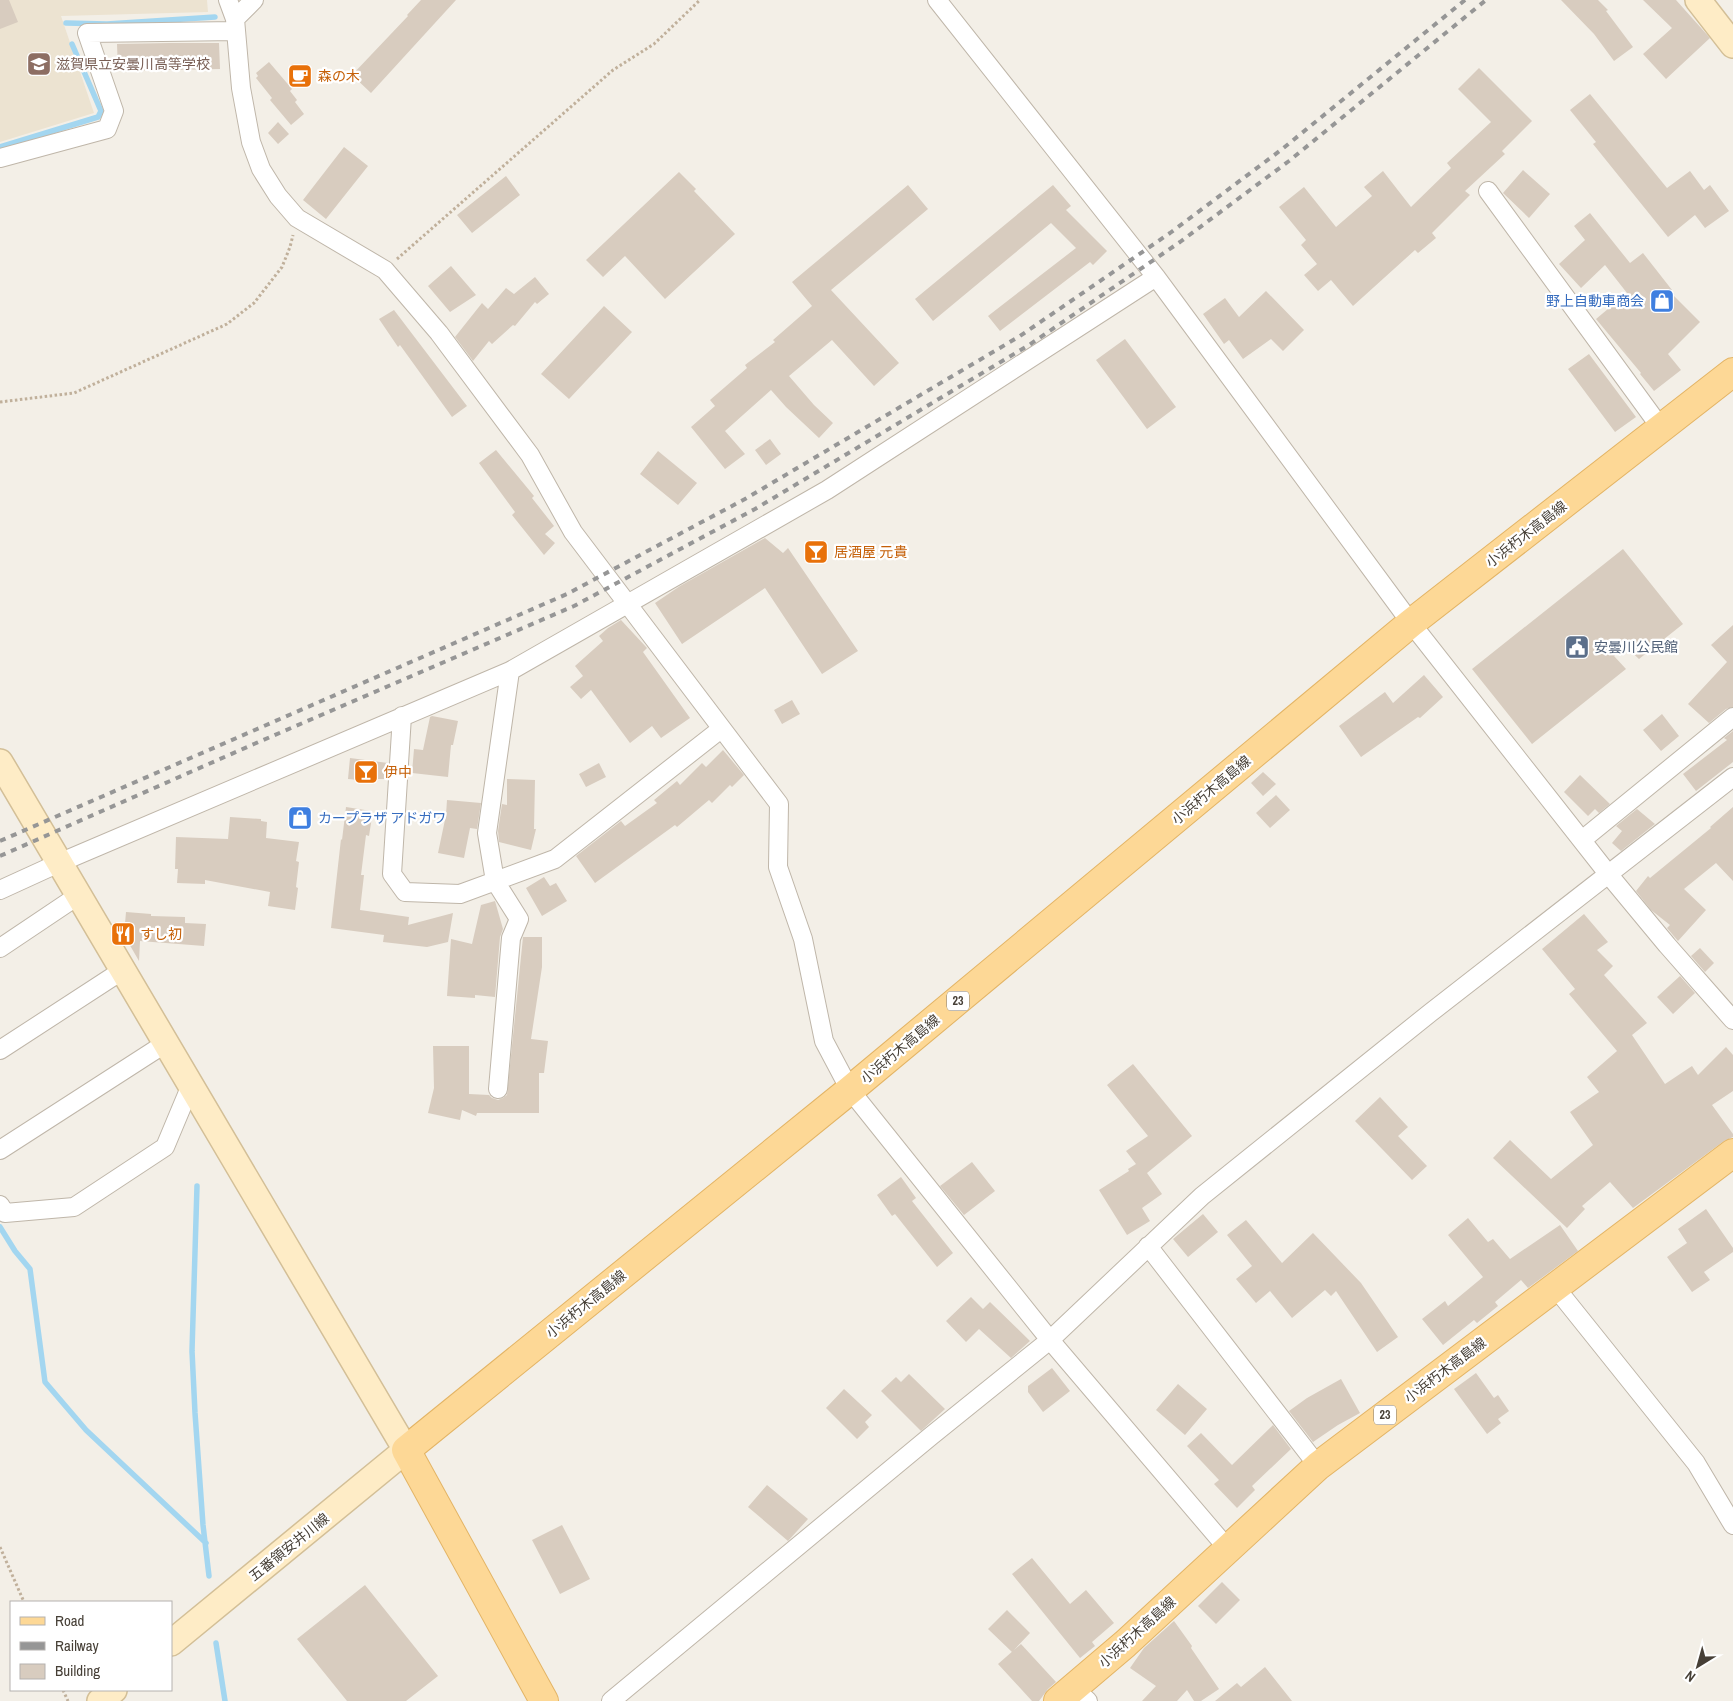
<svg xmlns="http://www.w3.org/2000/svg" width="1733" height="1701" font-family="'Archivo Narrow','Noto Sans JP',sans-serif">
  <style>
    .education { fill: #ece3d1 }
    .lines { fill: none; stroke-linecap: round; stroke-linejoin: round }
    .stream { stroke: #a3d6f0; stroke-width: 5.5 }
    .building { fill: #d8ccbf }
    .street-casing { stroke: #bfb6a9; stroke-width: 20 }
    .secondary-casing { stroke: #d3bf97; stroke-width: 28 }
    .primary-casing { stroke: #e3b465; stroke-width: 30 }
    .path { stroke: #c0b09b; stroke-width: 3; stroke-dasharray: 2.5 2.5; stroke-linecap: butt }
    .street { stroke: #fff; stroke-width: 18 }
    .secondary { stroke: #feecc6; stroke-width: 25 }
    .primary { stroke: #fdd896; stroke-width: 28 }
    .rail { stroke: #969696; stroke-width: 4; stroke-dasharray: 6 6; stroke-linecap: butt }
    .labels { text-anchor: middle; dominant-baseline: central; stroke-width: 4.5; stroke-linejoin: round; paint-order: stroke }
    .shield { fill: #fff; stroke: #7e7972; stroke-width: 1 }
    .shield-label { font-size: 12px; font-weight: bold; fill: #463f36 }
    .education-label { font-size: 14px; fill: #785e54; stroke: #fff; text-anchor: start }
    .food-label { font-size: 14px; fill: #c56008; stroke: #fff; text-anchor: start }
    .shop-label { font-size: 14px; fill: #366cbe; stroke: #fff; text-anchor: end }
    .street-label { font-size: 14px; fill: #463f36; stroke: #fff }
    .service-label { font-size: 14px; fill: #4e5e75; stroke: #fff; text-anchor: start }
  </style>
  <rect width="100%" height="100%" fill="#f3efe7"/>
  <!-- education -->
  <path class="education" d="M 0,0 L 207,0 L 208,12 L 61,16 L 94,113 L 0,142 Z"/>
  <g class="lines">
    <!-- stream -->
    <path class="stream" d="M 66,23 L 107,24 L 215,17
      M 0,147 L 98,117 L 101,111 L 72,44
      M 197,1186 L 192,1351 L 195,1413 L 203,1525 L 209,1576
      M 0,1227 L 15,1251 L 30,1269 L 45,1382 L 86,1430 L 206,1543
      M 216,1643 L 225,1701"/>
  </g>
  <!-- building -->
  <path class="building" d="M 0,0 L 9,0 L 18,22 L 0,29 Z
    M 421,0 L 456,0 L 371,93 L 352,75 L 408,16 L 407,15 Z
    M 1561,0 L 1598,0 L 1608,10 L 1606,11 L 1633,47 L 1614,61 L 1594,34 Z
    M 1643,0 L 1676,0 L 1710,38 L 1666,79 L 1643,54 L 1672,28 Z
    M 169,43 L 219,43 L 220,69 L 118,71 L 117,44 Z
    M 269,62 L 292,89 L 290,91 L 297,100 L 295,102 L 304,114 L 291,125 L 270,100 L 272,98 L 256,78 L 258,76 L 256,73 Z
    M 1479,68 L 1532,121 L 1502,151 L 1505,154 L 1465,191 L 1470,195 L 1432,233 L 1436,238 L 1418,253 L 1415,250 L 1353,306 L 1331,280 L 1318,291 L 1304,275 L 1317,264 L 1301,245 L 1306,240 L 1279,207 L 1304,187 L 1336,227 L 1372,196 L 1364,187 L 1383,171 L 1411,207 L 1451,168 L 1447,163 L 1491,122 L 1458,89 Z
    M 1590,94 L 1667,188 L 1690,171 L 1704,190 L 1710,185 L 1729,211 L 1705,228 L 1695,215 L 1668,237 L 1593,144 L 1596,142 L 1570,110 Z
    M 278,122 L 289,134 L 278,144 L 268,133 Z
    M 344,147 L 368,166 L 326,219 L 303,200 Z
    M 1523,170 L 1550,194 L 1529,218 L 1503,193 Z
    M 679,172 L 696,189 L 694,191 L 735,234 L 665,299 L 625,256 L 603,277 L 586,260 Z
    M 506,176 L 520,195 L 472,233 L 457,215 Z
    M 908,185 L 928,209 L 831,290 L 899,363 L 874,386 L 832,340 L 789,376 L 814,405 L 833,423 L 819,438 L 786,407 L 771,390 L 725,431 L 745,454 L 725,469 L 691,427 L 715,406 L 710,400 L 747,368 L 745,365 L 775,342 L 773,340 L 812,306 L 792,282 Z
    M 1053,185 L 1071,206 L 1066,210 L 1107,251 L 1093,265 L 1090,262 L 1000,331 L 988,316 L 1076,248 L 1051,223 L 933,321 L 915,299 Z
    M 1590,213 L 1630,263 L 1643,253 L 1672,290 L 1670,292 L 1700,322 L 1668,354 L 1681,370 L 1654,391 L 1640,374 L 1641,373 L 1596,319 L 1627,293 L 1605,265 L 1581,288 L 1559,264 L 1585,240 L 1574,226 Z
    M 451,266 L 476,295 L 450,312 L 428,286 Z
    M 535,277 L 549,294 L 537,304 L 535,302 L 515,326 L 513,325 L 492,344 L 489,341 L 473,361 L 455,337 L 482,303 L 488,309 L 506,288 L 514,294 Z
    M 1266,291 L 1304,330 L 1283,351 L 1271,339 L 1243,359 L 1229,340 L 1224,344 L 1203,314 L 1225,298 L 1239,317 Z
    M 604,306 L 632,332 L 569,399 L 541,374 Z
    M 394,310 L 467,406 L 452,417 L 400,345 L 398,347 L 379,319 Z
    M 1125,339 L 1176,407 L 1147,429 L 1096,360 Z
    M 1589,354 L 1636,417 L 1615,432 L 1568,369 Z
    M 770,439 L 781,454 L 766,465 L 755,450 Z
    M 496,450 L 534,496 L 532,498 L 554,526 L 545,534 L 555,543 L 544,555 L 512,515 L 515,512 L 479,463 Z
    M 658,451 L 697,483 L 678,505 L 640,474 Z
    M 765,538 L 783,553 L 788,548 L 858,651 L 822,674 L 765,588 L 682,644 L 655,603 L 680,586 Z
    M 1623,549 L 1683,624 L 1639,659 L 1625,646 L 1614,656 L 1626,669 L 1532,744 L 1472,669 Z
    M 621,620 L 647,648 L 643,652 L 690,718 L 661,738 L 652,726 L 630,743 L 591,690 L 581,699 L 570,687 L 583,676 L 575,666 L 603,641 L 599,636 L 608,628 Z
    M 1733,625 L 1733,707 L 1726,709 L 1709,723 L 1688,704 L 1727,662 L 1711,645 Z
    M 1424,675 L 1443,697 L 1420,718 L 1418,717 L 1361,757 L 1339,726 L 1385,692 L 1393,703 Z
    M 792,700 L 800,714 L 782,724 L 774,710 Z
    M 1662,714 L 1679,736 L 1661,751 L 1643,730 Z
    M 432,716 L 458,721 L 453,745 L 451,745 L 448,777 L 412,773 L 414,749 L 423,750 L 430,717 Z
    M 1733,731 L 1733,762 L 1696,791 L 1683,774 L 1727,740 L 1724,738 Z
    M 723,750 L 744,775 L 732,787 L 730,785 L 712,803 L 709,800 L 677,827 L 675,825 L 595,883 L 576,856 L 621,821 L 625,826 L 657,803 L 654,800 L 677,781 L 680,785 L 702,763 L 706,767 Z
    M 350,758 L 388,763 L 386,779 L 369,779 L 369,781 L 348,779 Z
    M 599,763 L 606,777 L 586,787 L 579,774 Z
    M 1263,772 L 1276,784 L 1263,796 L 1251,783 Z
    M 1580,775 L 1610,804 L 1599,813 L 1595,809 L 1588,816 L 1564,792 Z
    M 507,779 L 535,780 L 534,829 L 536,829 L 531,850 L 499,842 L 498,831 L 502,804 L 507,805 Z
    M 1276,795 L 1290,810 L 1270,828 L 1256,813 Z
    M 447,800 L 481,803 L 477,829 L 470,828 L 464,858 L 438,853 L 446,815 Z
    M 346,807 L 371,811 L 370,816 L 372,817 L 369,836 L 366,835 L 361,875 L 364,875 L 360,910 L 409,917 L 408,925 L 453,913 L 448,942 L 427,947 L 383,942 L 384,935 L 331,928 L 341,839 L 342,840 Z
    M 1733,807 L 1733,881 L 1716,863 L 1684,889 L 1706,910 L 1678,941 L 1667,928 L 1670,925 L 1651,910 L 1636,891 L 1648,876 L 1650,878 L 1711,828 L 1710,827 Z
    M 1637,809 L 1655,824 L 1621,851 L 1612,843 L 1622,831 L 1616,826 Z
    M 230,817 L 261,819 L 261,821 L 267,822 L 266,838 L 299,842 L 296,861 L 299,862 L 296,887 L 298,888 L 295,910 L 268,906 L 270,892 L 205,880 L 205,884 L 177,883 L 178,869 L 175,869 L 176,837 L 228,839 Z
    M 544,877 L 550,886 L 556,883 L 567,901 L 542,916 L 526,888 Z
    M 495,901 L 503,929 L 500,937 L 495,997 L 475,995 L 475,998 L 447,996 L 451,939 L 472,944 L 481,905 Z
    M 126,912 L 151,914 L 151,916 L 185,917 L 185,923 L 206,924 L 204,946 L 140,941 L 139,961 L 124,935 Z
    M 1584,914 L 1608,942 L 1597,950 L 1613,966 L 1604,975 L 1647,1023 L 1632,1035 L 1665,1084 L 1692,1066 L 1698,1075 L 1726,1047 L 1733,1055 L 1733,1091 L 1712,1105 L 1733,1134 L 1733,1137 L 1724,1141 L 1633,1208 L 1610,1182 L 1582,1206 L 1585,1209 L 1567,1228 L 1493,1158 L 1510,1140 L 1551,1179 L 1593,1145 L 1570,1112 L 1599,1092 L 1587,1077 L 1617,1051 L 1569,994 L 1575,989 L 1542,949 Z
    M 523,937 L 542,937 L 542,967 L 531,1039 L 548,1041 L 544,1073 L 539,1073 L 539,1113 L 477,1113 L 476,1116 L 462,1110 L 460,1120 L 428,1113 L 434,1088 L 433,1046 L 469,1046 L 469,1094 L 489,1095 L 492,1098 L 498,1100 L 503,1098 L 507,1095 Z
    M 1700,948 L 1714,963 L 1705,972 L 1691,956 Z
    M 1680,976 L 1695,993 L 1673,1014 L 1657,997 Z
    M 1133,1064 L 1192,1136 L 1147,1173 L 1162,1194 L 1142,1208 L 1150,1221 L 1127,1235 L 1099,1190 L 1129,1171 L 1128,1169 L 1136,1164 L 1126,1151 L 1148,1136 L 1107,1085 Z
    M 1380,1097 L 1408,1127 L 1398,1136 L 1427,1166 L 1412,1180 L 1355,1121 Z
    M 972,1162 L 995,1191 L 964,1215 L 940,1186 Z
    M 901,1177 L 916,1198 L 912,1201 L 953,1253 L 937,1267 L 895,1214 L 892,1216 L 877,1195 Z
    M 1706,1209 L 1733,1248 L 1733,1252 L 1704,1272 L 1710,1280 L 1692,1292 L 1667,1257 L 1687,1243 L 1678,1229 Z
    M 1203,1214 L 1218,1232 L 1188,1257 L 1173,1239 Z
    M 1468,1218 L 1488,1242 L 1493,1239 L 1510,1259 L 1560,1225 L 1578,1251 L 1528,1288 L 1521,1280 L 1495,1302 L 1498,1306 L 1477,1323 L 1474,1320 L 1443,1345 L 1422,1319 L 1445,1301 L 1448,1306 L 1483,1277 L 1448,1235 Z
    M 1246,1220 L 1282,1263 L 1313,1233 L 1361,1283 L 1398,1337 L 1377,1352 L 1336,1291 L 1331,1296 L 1325,1290 L 1292,1318 L 1270,1291 L 1256,1303 L 1236,1279 L 1252,1266 L 1227,1235 Z
    M 971,1297 L 983,1309 L 990,1302 L 1030,1341 L 1011,1358 L 979,1329 L 966,1342 L 946,1321 Z
    M 1052,1368 L 1070,1391 L 1043,1412 L 1028,1392 L 1028,1386 Z
    M 1476,1373 L 1494,1398 L 1498,1395 L 1509,1411 L 1498,1419 L 1501,1423 L 1487,1434 L 1454,1389 Z
    M 909,1374 L 945,1409 L 921,1431 L 881,1391 L 896,1377 L 901,1382 Z
    M 1341,1379 L 1360,1413 L 1338,1425 L 1313,1442 L 1289,1411 L 1307,1398 Z
    M 1178,1384 L 1207,1409 L 1185,1435 L 1156,1410 Z
    M 844,1389 L 872,1415 L 865,1422 L 869,1427 L 857,1439 L 826,1408 Z
    M 1273,1425 L 1291,1449 L 1252,1486 L 1255,1490 L 1237,1508 L 1214,1484 L 1219,1480 L 1187,1446 L 1201,1433 L 1232,1465 Z
    M 767,1485 L 808,1519 L 788,1541 L 748,1507 Z
    M 562,1525 L 590,1579 L 560,1594 L 532,1540 Z
    M 1032,1558 L 1070,1604 L 1086,1590 L 1114,1623 L 1092,1642 L 1095,1646 L 1080,1658 L 1012,1574 Z
    M 1222,1582 L 1240,1600 L 1216,1624 L 1198,1606 Z
    M 365,1585 L 438,1676 L 406,1701 L 347,1701 L 297,1639 Z
    M 1007,1610 L 1030,1633 L 1012,1652 L 988,1629 Z
    M 1174,1621 L 1192,1646 L 1191,1648 L 1219,1689 L 1201,1701 L 1194,1701 L 1187,1690 L 1177,1701 L 1142,1701 L 1156,1686 L 1130,1668 L 1144,1648 Z
    M 1021,1644 L 1056,1682 L 1048,1689 L 1039,1701 L 1032,1701 L 998,1664 Z
    M 1265,1667 L 1292,1701 L 1215,1701 L 1237,1683 L 1241,1687 Z"/>
  <g class="lines">
    <defs>
      <path id="street" d="M 228,0 L 235,19 L 241,88 L 251,142 L 261,169 L 278,196 L 297,218 L 385,270 L 439,333 L 530,455 L 573,532 L 779,804 L 778,867 L 803,939 L 824,1041 L 850,1090 L 1050,1340 L 1228,1549
        M 937,0 L 1156,277 L 1411,623 L 1609,875 L 1667,945 L 1733,1020
        M 235,19 L 254,0
        M 0,158 L 107,129 L 114,111 L 87,33 L 236,31
        M 1488,191 L 1661,428
        M 402,716 L 392,874 L 405,892 L 460,894 L 555,859 L 721,729
        M 1582,840 L 1733,717
        M 0,890 L 59,863 L 510,671 L 827,490 L 1156,277
        M 0,948 L 79,895
        M 0,1050 L 123,970
        M 498,1089 L 511,938 L 519,919 L 495,881 L 487,833 L 510,671
        M 0,1150 L 166,1043
        M 0,1205 L 5,1213 L 74,1207 L 165,1147 L 191,1085
        M 1148,1246 L 1318,1466
        M 1555,1287 L 1696,1463 L 1733,1525
        M 1074,1688 L 1088,1701
        M 611,1701 L 931,1436 L 1050,1340 L 1202,1196 L 1430,1013 L 1733,777"/>
      <path id="secondary" d="M 1698,0 L 1733,45
        M 0,762 L 406,1450 L 171,1643
        M 100,1701 L 114,1690"/>
      <path id="primary" d="M 544,1701 L 406,1450 L 850,1090 L 1411,623 L 1733,372
        M 1058,1701 L 1125,1644 L 1318,1466 L 1733,1153"/>
    </defs>
    <!-- street casing -->
    <use href="#street" class="street-casing"/>
    <!-- secondary casing -->
    <use href="#secondary" class="secondary-casing"/>
    <!-- primary casing -->
    <use href="#primary" class="primary-casing"/>
    <!-- path -->
    <path class="path" d="M 397,259 L 613,70 L 654,44 L 700,0
      M 0,402 L 74,393 L 227,324 L 254,303 L 282,267 L 290,247 L 293,235
      M 0,1547 L 24,1602
      M 63,1690 L 68,1701"/>
    <!-- street -->
    <use href="#street" class="street"/>
    <!-- secondary -->
    <use href="#secondary" class="secondary"/>
    <!-- primary -->
    <use href="#primary" class="primary"/>
    <!-- rail -->
    <path class="rail" d="M 0,841 L 567,594 L 745,499 L 1020,336 L 1170,233 L 1281,150 L 1465,0
      M 0,856 L 254,744 L 574,606 L 755,509 L 1029,345 L 1180,242 L 1289,161 L 1486,0"/>
  </g>
  <!-- icons -->
  <defs>
    <symbol id="school-square" viewBox="-11 -11 22 22"><rect x="-9" y="-9" width="18" height="18" rx="4" fill="#8d6e63" stroke="#fff"/><path d="M0-5L7-2L0 1L-7-2ZM-4 1L0 2.5L4 1V4Q0 6-4 4Z" fill="#fff"/></symbol>
    <symbol id="cafe-square" viewBox="-11 -11 22 22"><rect x="-9" y="-9" width="18" height="18" rx="4" fill="#e8710a" stroke="#fff"/><path d="M-5.5-4.5H6V0H3Q3 3.5 0 3.5H-2.5Q-5.5 3.5-5.5 0ZM3-3.2v2h1.7v-2ZM-6 4.5H4V6H-6Z" fill="#fff"/></symbol>
    <symbol id="shop-square" viewBox="-11 -11 22 22"><rect x="-9" y="-9" width="18" height="18" rx="4" fill="#3f7fe0" stroke="#fff"/><path d="M-5-2.5h2.3a2.7 3.5 0 0 1 5.4 0H5L5.5 6h-11ZM-1.5-2.5h3a1.5 2.3 0 0 0-3 0Z" fill="#fff"/></symbol>
    <symbol id="bar-square" viewBox="-11 -11 22 22"><rect x="-9" y="-9" width="18" height="18" rx="4" fill="#e8710a" stroke="#fff"/><path d="M-6-5H6L.8 .8V4.5H3.5V6h-7V4.5H-.8V.8Z" fill="#fff"/></symbol>
    <symbol id="civic-square" viewBox="-11 -11 22 22"><rect x="-9" y="-9" width="18" height="18" rx="4" fill="#5c6f8a" stroke="#fff"/><path d="M-.6-6.5H3V-4.5H.6V-3L4-1V1h2V6H-6V1h2V-1L-.6-3ZM-1.2 2.5V6h2.4V2.5Z" fill="#fff"/></symbol>
    <symbol id="restaurant-square" viewBox="-11 -11 22 22"><rect x="-9" y="-9" width="18" height="18" rx="4" fill="#e8710a" stroke="#fff"/><path d="M-5-6h1v4h1v-4h1v4h1v-4h1v5L-1.5 .5V6h-2V.5L-5-1ZM5-6V6H3V1.5H1.5Q1.5-4 5-6Z" fill="#fff"/></symbol>
  </defs>
  <g fill-rule="evenodd">
    <use href="#school-square" x="25" y="50" width="28" height="28"/>
    <use href="#cafe-square" x="286" y="62" width="28" height="28"/>
    <use href="#shop-square" x="1648" y="287" width="28" height="28"/>
    <use href="#bar-square" x="802" y="538" width="28" height="28"/>
    <use href="#civic-square" x="1563" y="633" width="28" height="28"/>
    <use href="#bar-square" x="352" y="758" width="28" height="28"/>
    <use href="#shop-square" x="286" y="804" width="28" height="28"/>
    <use href="#restaurant-square" x="109" y="920" width="28" height="28"/>
  </g>
  <g class="labels">
    <!-- shield labels -->
    <g class="shield">
      <rect x="947" y="991.5" width="22" height="19" rx="4"/>
      <rect x="1374" y="1405.5" width="22" height="19" rx="4"/>
    </g>
    <g class="shield-label">
      <text x="958" y="1001">23</text>
      <text x="1385" y="1415">23</text>
    </g>
    <!-- education labels -->
    <g class="education-label">
      <text x="56" y="64">滋賀県立安曇川高等学校</text>
    </g>
    <!-- food labels -->
    <g class="food-label">
      <text x="318" y="76">森の木</text>
      <text x="834" y="552">居酒屋 元貴</text>
      <text x="384" y="772">伊中</text>
      <text x="140" y="934">すし初</text>
    </g>
    <!-- shop labels -->
    <g class="shop-label">
      <text x="1644" y="301">野上自動車商会</text>
      <text x="318" y="818" text-anchor="start">カープラザ アドガワ</text>
    </g>
    <!-- street labels -->
    <g class="street-label">
      <text transform="translate(1526 534) rotate(-38)">小浜朽木高島線</text>
      <text transform="translate(1211 790) rotate(-40)">小浜朽木高島線</text>
      <text transform="translate(900 1049) rotate(-40)">小浜朽木高島線</text>
      <text transform="translate(586 1304) rotate(-39)">小浜朽木高島線</text>
      <text transform="translate(1445 1370) rotate(-37)">小浜朽木高島線</text>
      <text transform="translate(289 1547) rotate(-39)">五番領安井川線</text>
      <text transform="translate(1137 1632) rotate(-42)">小浜朽木高島線</text>
    </g>
    <!-- service labels -->
    <g class="service-label">
      <text x="1594" y="647">安曇川公民館</text>
    </g>
  </g>
  <!-- legend -->
  <rect x="10" y="1601" width="162" height="90" fill="#ffffff" stroke="#b5b2af"/>
  <rect x="20" y="1617" width="25" height="8" fill="#fdd896" stroke="#b5b2af"/>
  <text x="55" y="1626" font-size="15" fill="#463f36">Road</text>
  <rect x="20" y="1642" width="25" height="8" fill="#969696" stroke="#b5b2af"/>
  <text x="55" y="1651" font-size="15" fill="#463f36">Railway</text>
  <rect x="20" y="1664" width="25" height="15" fill="#d8ccbf" stroke="#b5b2af"/>
  <text x="55" y="1676" font-size="15" fill="#463f36">Building</text>
  <!-- north arrow -->
  <g transform="translate(1698 1666) rotate(217)" stroke="#ffffff" stroke-width="4" paint-order="stroke">
  <path d="M0-4L9 19L0 12L-9 19Z" fill="#463f36"/>
  <text y="-8" font-size="14" font-weight="bold" text-anchor="middle" fill="#463f36">N</text>
  </g>
</svg>
